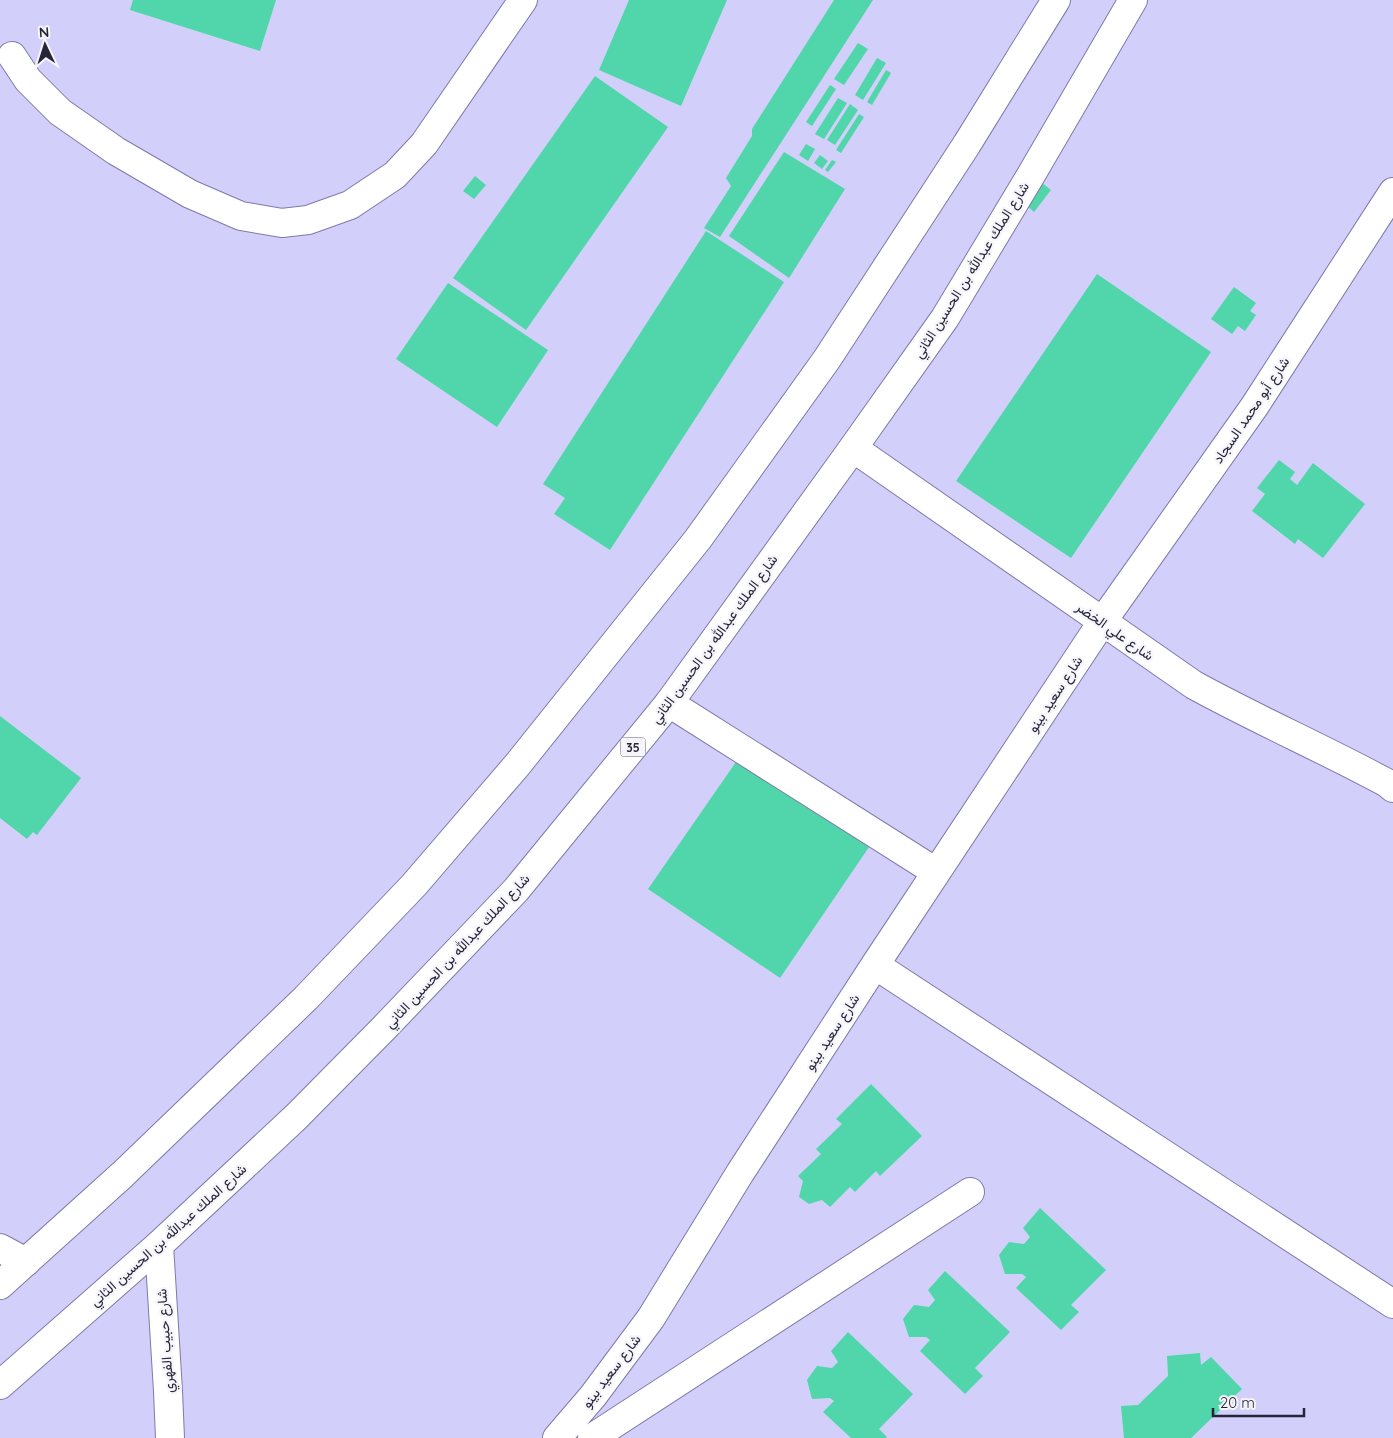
<svg xmlns="http://www.w3.org/2000/svg" width="1393" height="1438" font-family="Quicksand,Vazirmatn,sans-serif">
  <style>
    .building { fill: #50d6aa }
    .lines { fill: none; stroke-linecap: round; stroke-linejoin: round }
    .minor-casing { stroke: #7e7aab; stroke-width: 30 }
    .highway-casing { stroke: #7e7aab; stroke-width: 30 }
    .minor { stroke: #fff; stroke-width: 28 }
    .highway { stroke: #fff; stroke-width: 28 }
    .labels { text-anchor: middle; dominant-baseline: central; stroke-width: 4.5; stroke-linejoin: round; paint-order: stroke }
    .shield { fill: #f5f5fa; stroke: #646373; stroke-width: 1 }
    .shield-label { font-size: 12px; font-weight: bold; fill: #262439 }
    .street-label { font-size: 14px; fill: #262439; stroke: #f5f5fa }
  </style>
  <rect width="100%" height="100%" fill="#d2cffa"/>
  <!-- building -->
  <path class="building" d="M 133,0 L 276,0 L 260,51 L 130,10 Z
    M 629,0 L 727,0 L 681,106 L 599,70 Z
    M 834,0 L 873,0 L 720,237 L 704,228 L 731,186 L 726,178 L 752,136 L 752,129 Z
    M 858,43 L 868,49 L 844,85 L 834,79 Z
    M 877,58 L 886,63 L 863,100 L 855,95 Z
    M 886,70 L 891,73 L 872,105 L 867,102 Z
    M 595,76 L 668,127 L 526,330 L 453,278 Z
    M 830,85 L 836,89 L 812,126 L 806,122 Z
    M 838,98 L 847,103 L 824,139 L 815,134 Z
    M 850,104 L 858,110 L 835,145 L 827,140 Z
    M 859,114 L 864,117 L 841,153 L 836,150 Z
    M 806,144 L 815,149 L 808,161 L 799,155 Z
    M 784,152 L 845,189 L 789,278 L 729,236 Z
    M 820,155 L 828,161 L 822,169 L 814,163 Z
    M 832,160 L 836,162 L 828,172 L 825,170 Z
    M 475,176 L 486,185 L 474,199 L 463,191 Z
    M 1042,183 L 1051,190 L 1034,212 L 1025,204 Z
    M 706,231 L 784,282 L 610,550 L 554,514 L 565,498 L 543,484 Z
    M 1097,274 L 1211,352 L 1071,558 L 956,481 Z
    M 448,283 L 548,350 L 497,427 L 396,359 Z
    M 1234,287 L 1256,303 L 1250,311 L 1256,315 L 1245,331 L 1238,326 L 1232,334 L 1211,319 Z
    M 1279,460 L 1295,472 L 1290,479 L 1297,485 L 1313,463 L 1365,504 L 1323,558 L 1298,539 L 1295,544 L 1252,511 L 1265,494 L 1257,488 Z
    M 0,716 L 81,778 L 37,835 L 33,832 L 27,839 L 0,818 Z
    M 738,759 L 869,847 L 780,978 L 648,889 Z
    M 871,1084 L 922,1136 L 880,1176 L 876,1171 L 855,1192 L 850,1187 L 830,1207 L 822,1200 L 809,1204 L 799,1197 L 803,1181 L 798,1176 L 821,1154 L 816,1149 L 842,1124 L 836,1119 Z
    M 1040,1208 L 1106,1270 L 1071,1305 L 1079,1312 L 1061,1330 L 1016,1288 L 1026,1277 L 1022,1274 L 1005,1274 L 999,1255 L 1009,1242 L 1024,1244 L 1030,1237 L 1023,1228 Z
    M 945,1271 L 1010,1332 L 975,1368 L 983,1376 L 965,1394 L 920,1351 L 930,1340 L 926,1337 L 909,1337 L 903,1319 L 914,1305 L 929,1307 L 935,1300 L 928,1290 Z
    M 848,1332 L 913,1394 L 879,1429 L 887,1437 L 886,1438 L 851,1438 L 823,1412 L 834,1401 L 830,1398 L 812,1399 L 807,1380 L 817,1366 L 832,1368 L 838,1362 L 831,1351 Z
    M 1200,1353 L 1201,1365 L 1211,1357 L 1242,1389 L 1191,1438 L 1124,1438 L 1121,1406 L 1138,1405 L 1168,1376 L 1167,1356 Z"/>
  <g class="lines">
    <defs>
      <path id="minor" d="M 12,56 L 28,80 L 60,112 L 116,151 L 190,194 L 241,216 L 282,223 L 308,220 L 350,205 L 395,175 L 424,144 L 523,0
        M 853,448 L 1194,685 C 1258,720 1324,749 1387,783 L 1393,788
        M 669,703 L 936,872
        M 875,965 L 1393,1304
        M 159,1245 L 168,1391 L 170,1438
        M 0,1248 L 26,1262
        M 557,1438 L 593,1396 L 651,1318 L 740,1173 L 875,965 L 1102,622 L 1254,407 L 1393,192
        M 592,1438 L 970,1192"/>
      <path id="highway" d="M 0,1285 L 122,1175 L 306,998 L 414,885 L 518,764 L 698,539 L 827,359 L 967,144 L 1056,0
        M 0,1385 L 159,1245 L 296,1117 L 384,1028 L 516,890 L 669,703 L 853,448 L 945,318 L 1031,175 L 1133,0"/>
    </defs>
    <!-- minor casing -->
    <use href="#minor" class="minor-casing"/>
    <!-- highway casing -->
    <use href="#highway" class="highway-casing"/>
    <!-- minor -->
    <use href="#minor" class="minor"/>
    <!-- highway -->
    <use href="#highway" class="highway"/>
  </g>
  <g class="labels">
    <!-- shield labels -->
    <rect class="shield" x="620.5" y="737.5" width="25" height="19" rx="4"/>
    <g class="shield-label">
      <text x="633" y="747">35</text>
    </g>
    <!-- street labels -->
    <g class="street-label">
      <text transform="translate(971 270) rotate(-58)">شارع الملك عبدالله بن الحسين الثاني</text>
      <text transform="translate(1251 410) rotate(-56)">شارع أبو محمد السجاد</text>
      <text transform="translate(1115 631) rotate(35)">شارع علي الخضر</text>
      <text transform="translate(714 639) rotate(-54)">شارع الملك عبدالله بن الحسين الثاني</text>
      <text transform="translate(1055 694) rotate(-57)">شارع سعيد بينو</text>
      <text transform="translate(457 951) rotate(-47)">شارع الملك عبدالله بن الحسين الثاني</text>
      <text transform="translate(832 1032) rotate(-57)">شارع سعيد بينو</text>
      <text transform="translate(168 1235) rotate(-42)">شارع الملك عبدالله بن الحسين الثاني</text>
      <text transform="translate(165 1341) rotate(-94)">شارع حبيب الفهري</text>
      <text transform="translate(611 1371) rotate(-53)">شارع سعيد بينو</text>
    </g>
  </g>
  <!-- north arrow -->
  <g transform="translate(45 45) rotate(356)" stroke="#f5f5fa" stroke-width="4" paint-order="stroke">
  <path d="M0-4L9 19L0 12L-9 19Z" fill="#262439"/>
  <text y="-8" font-size="14" font-weight="bold" text-anchor="middle" fill="#262439">N</text>
  </g>
  <!-- scale -->
  <path d="M1213 1408v8h91v-8" fill="none" stroke="#262439" stroke-width="2.5"/>
  <text x="1220" y="1408" font-size="15" fill="#262439" stroke="#f5f5fa" stroke-width="4" paint-order="stroke">20 m</text>
</svg>
